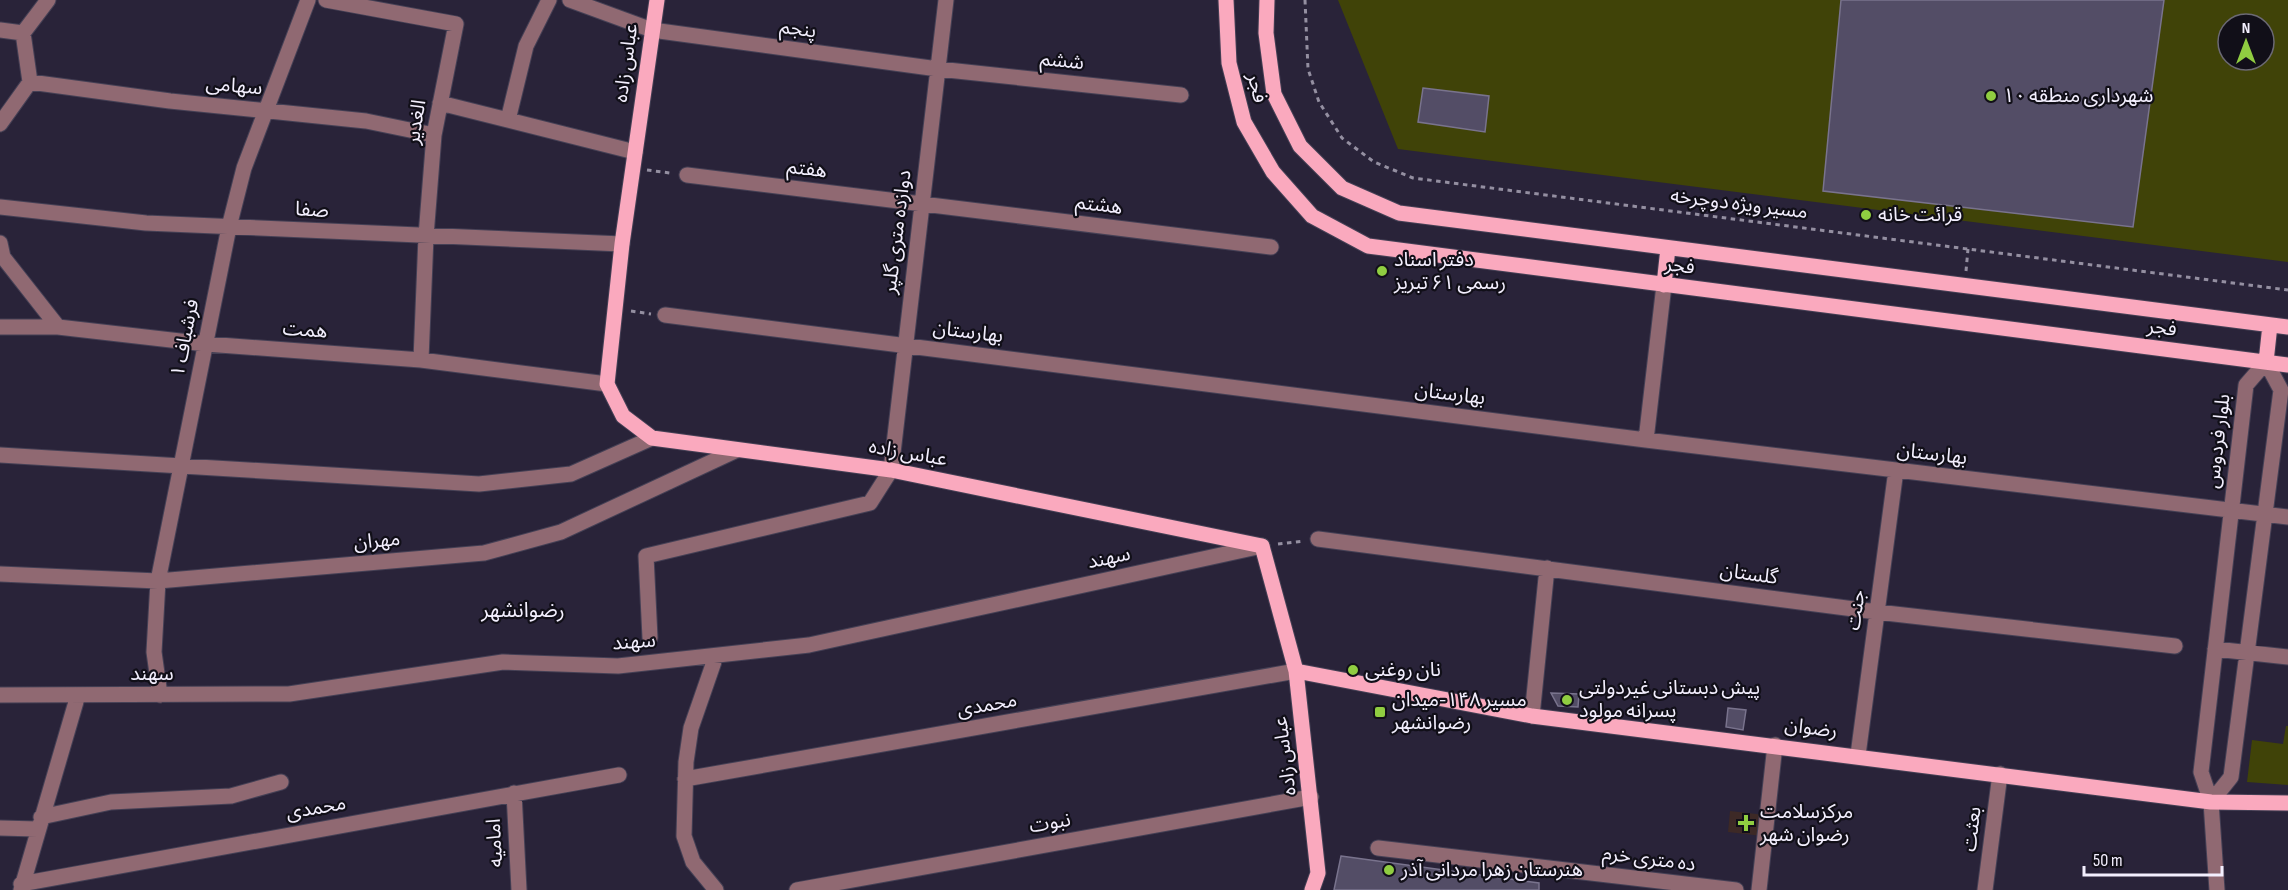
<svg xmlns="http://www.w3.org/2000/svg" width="2288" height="890" font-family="'Sofia Sans Condensed','Noto Sans Arabic',sans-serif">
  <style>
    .medical { fill: #3d2926 }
    .green { fill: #404308; fill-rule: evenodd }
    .building { fill: #534d66; stroke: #79738d; stroke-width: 1.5 }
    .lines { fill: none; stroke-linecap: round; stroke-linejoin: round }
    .minor-casing { stroke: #454055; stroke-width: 17 }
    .major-casing { stroke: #454055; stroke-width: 17 }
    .path { stroke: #948fa1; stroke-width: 3; stroke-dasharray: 4.5 4.5; stroke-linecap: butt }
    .minor { stroke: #906972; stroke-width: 15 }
    .major { stroke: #faa9be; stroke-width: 15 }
    .poi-dot { fill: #90cd41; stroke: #110f18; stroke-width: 2 }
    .labels { text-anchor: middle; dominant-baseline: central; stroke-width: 4.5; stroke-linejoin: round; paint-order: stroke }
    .street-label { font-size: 20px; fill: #f3effe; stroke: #110f18 }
    .poi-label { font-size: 20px; fill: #f3effe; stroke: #110f18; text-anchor: start }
    .neighbourhood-label { font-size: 21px; fill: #f3effe; stroke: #110f18 }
  </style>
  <rect width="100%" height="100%" fill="#292339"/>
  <!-- medical -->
  <path class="medical" d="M 1730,811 L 1765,815 L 1762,836 L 1728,832 Z"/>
  <!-- green -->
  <path class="green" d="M 1338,0 L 2288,0 L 2288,262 L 1398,149 ZM 2228,24 L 2264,24 L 2264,60 L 2228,60 Z
    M 2286,726 L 2288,726 L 2288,785 L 2247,782 L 2252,740 L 2283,744 Z"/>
  <!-- building -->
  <path class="building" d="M 1841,0 L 2164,0 L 2133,227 L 1823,191 Z
    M 1423,88 L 1489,96 L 1485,132 L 1418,122 Z
    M 1551,693 L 1579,694 L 1578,707 L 1558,706 Z
    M 1728,708 L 1746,710 L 1743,730 L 1726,727 Z
    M 1341,856 L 1539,883 L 1539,890 L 1334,890 Z"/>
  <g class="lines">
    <defs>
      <path id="minor" d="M 326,0 L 456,24 L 434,135 L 426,236 L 421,360
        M 570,0 L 652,30 L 938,69 L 1181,95
        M 0,30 L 23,33 L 48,0
        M 30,82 L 170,101 L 366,121 L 434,135
        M 440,103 L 635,152
        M 508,120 L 526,46 L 549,0
        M 0,124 L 30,82 L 23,33
        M 687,175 L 1271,247
        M 0,207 L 146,223 L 622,244
        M 0,243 L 3,257 L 58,327
        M 665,315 L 1646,440 L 2288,517
        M 0,327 L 58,327 L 206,344 L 421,360 L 607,384
        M 1646,440 L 1664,285
        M 0,455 L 479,484 L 571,474 L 652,438
        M 1318,539 L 1877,612 L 2175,646
        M 0,574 L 158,581 L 484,553 L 561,532 L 737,450
        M 650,638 L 646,556 L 870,503 L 891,470 L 946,0
        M 2215,649 L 2288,657
        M 716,656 L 691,728 L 686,762 L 684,836 L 693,862 L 716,890
        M 0,695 L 289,694 L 503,662 L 618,666 L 809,645 L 1262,546
        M 160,695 L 154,652 L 158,581 L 229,227 L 244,168 L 308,0
        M 1532,716 L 1547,568
        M 1858,755 L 1896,470
        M 685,779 L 1296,671
        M 514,793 L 519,890
        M 2211,802 L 2231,777 L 2281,390 L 2266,362 L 2246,385 L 2201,772 L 2211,802 L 2217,890
        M 41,817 L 111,802 L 231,796 L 281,782
        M 0,828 L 37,829
        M 1378,848 L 1736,890
        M 21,884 L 619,775
        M 21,890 L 78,695
        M 797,890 L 1311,797
        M 1759,890 L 1775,745
        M 1985,890 L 2000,774"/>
      <path id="major" d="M 657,0 L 622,244 L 607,384 L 623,416 L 652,438 L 891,470 L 1262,546 L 1296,671 L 1318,873 L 1312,890
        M 1226,0 L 1229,63 L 1244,122 L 1273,172 L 1312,216 L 1368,246 L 2288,365
        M 1267,0 L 1266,33 L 1274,94 L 1300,146 L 1342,188 L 1399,213 L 2288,327
        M 1664,285 L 1668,248
        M 2266,362 L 2270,325
        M 1296,671 L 1532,716 L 2211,802 L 2288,803"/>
    </defs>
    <!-- minor casing -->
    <use href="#minor" class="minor-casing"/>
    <!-- major casing -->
    <use href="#major" class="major-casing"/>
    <!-- path -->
    <path class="path" d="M 1305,0 L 1308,69 L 1319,102 L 1342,138 L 1374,162 L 1413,178 L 2288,290
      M 647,170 L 670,173
      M 1966,271 L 1968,249
      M 631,311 L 651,314
      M 1278,544 L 1304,541"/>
    <!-- minor -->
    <use href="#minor" class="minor"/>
    <!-- major -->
    <use href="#major" class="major"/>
  </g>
  <!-- markers -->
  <g class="poi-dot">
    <circle cx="1991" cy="96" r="6"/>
    <circle cx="1866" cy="215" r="6"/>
    <circle cx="1382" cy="271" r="6"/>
    <circle cx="1353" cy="670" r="6"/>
    <circle cx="1567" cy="700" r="6"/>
    <rect x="1374" y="706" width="12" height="12" rx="3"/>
    <path d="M1743 814h6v6h6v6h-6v6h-6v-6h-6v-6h6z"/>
    <circle cx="1389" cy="870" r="6"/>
  </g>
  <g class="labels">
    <!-- street labels -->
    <g class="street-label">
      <text transform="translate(798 29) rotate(8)">پنجم</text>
      <text transform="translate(1062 61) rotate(6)">ششم</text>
      <text transform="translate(626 63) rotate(-82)">عباس زاده</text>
      <text transform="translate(234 86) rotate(5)">سهامی</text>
      <text transform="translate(1257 88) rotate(76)">فجر</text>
      <text transform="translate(416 122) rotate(-81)">الغدیر</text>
      <text transform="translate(807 169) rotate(7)">هفتم</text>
      <text transform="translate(1739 204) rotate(7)">مسیر ویژه دوچرخه</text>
      <text transform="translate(1099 205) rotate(7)">هشتم</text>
      <text transform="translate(312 210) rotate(3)">صفا</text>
      <text transform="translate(897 232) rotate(-83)">دوازده متری گلپر</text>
      <text transform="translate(1680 266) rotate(7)">فجر</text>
      <text transform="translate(2162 328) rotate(7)">فجر</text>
      <text transform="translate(305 330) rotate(4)">همت</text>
      <text transform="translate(968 332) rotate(7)">بهارستان</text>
      <text transform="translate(185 338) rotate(-79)">فرشباف ۱</text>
      <text transform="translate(1450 394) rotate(7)">بهارستان</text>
      <text transform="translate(2218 441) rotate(-83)">بلوار فردوس</text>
      <text transform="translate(908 453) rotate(10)">عباس زاده</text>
      <text transform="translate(1932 454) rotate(7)">بهارستان</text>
      <text transform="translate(377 541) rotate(-5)">مهران</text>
      <text transform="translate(1109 558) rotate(-12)">سهند</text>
      <text transform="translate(1749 574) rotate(8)">گلستان</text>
      <text transform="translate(1856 610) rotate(-82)">جنت</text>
      <text transform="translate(634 642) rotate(-4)">سهند</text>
      <text x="152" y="674">سهند</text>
      <text transform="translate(987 705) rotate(-10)">محمدی</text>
      <text transform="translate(1811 728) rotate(7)">رضوان</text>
      <text transform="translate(1285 756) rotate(-97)">عباس زاده</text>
      <text transform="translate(316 808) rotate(-10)">محمدی</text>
      <text transform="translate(1050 823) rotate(-10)">نبوت</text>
      <text transform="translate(1972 829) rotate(-83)">بعثت</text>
      <text transform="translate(495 843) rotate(-93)">امامیه</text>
      <text transform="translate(1649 859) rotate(7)">ده متری خرم</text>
    </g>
    <!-- poi labels -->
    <g class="poi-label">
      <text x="2003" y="96">شهرداری منطقه ۱۰</text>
      <text x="1878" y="215">قرائت خانه</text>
      <text x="1394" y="260">دفتر اسناد<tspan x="1394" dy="23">رسمی ۶۱ تبریز</tspan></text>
      <text x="1365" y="670">نان روغنی</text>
      <text x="1579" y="688">پیش دبستانی غیردولتی<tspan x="1579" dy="23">پسرانه مولود</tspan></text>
      <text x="1392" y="700">مسیر ۱۴۸-میدان<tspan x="1392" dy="23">رضوانشهر</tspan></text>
      <text x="1760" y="812">مرکزسلامت<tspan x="1760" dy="23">رضوان شهر</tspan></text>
      <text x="1401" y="870">هنرستان زهرا مردانی آذر</text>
    </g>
    <!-- neighbourhood labels -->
    <g class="neighbourhood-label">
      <text x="523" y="610">رضوانشهر</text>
    </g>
  </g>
  <!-- north arrow -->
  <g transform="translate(2246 42)"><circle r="28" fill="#110f18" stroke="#6b6974" stroke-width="1.5"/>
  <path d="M0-4.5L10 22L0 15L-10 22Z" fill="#90cd41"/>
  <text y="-9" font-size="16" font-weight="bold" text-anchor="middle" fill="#f3effe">N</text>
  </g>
  <!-- scale -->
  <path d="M2084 866v9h138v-9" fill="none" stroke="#f3effe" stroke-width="3"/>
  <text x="2093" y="866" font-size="18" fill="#f3effe" stroke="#110f18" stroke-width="4.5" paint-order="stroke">50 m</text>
</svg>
